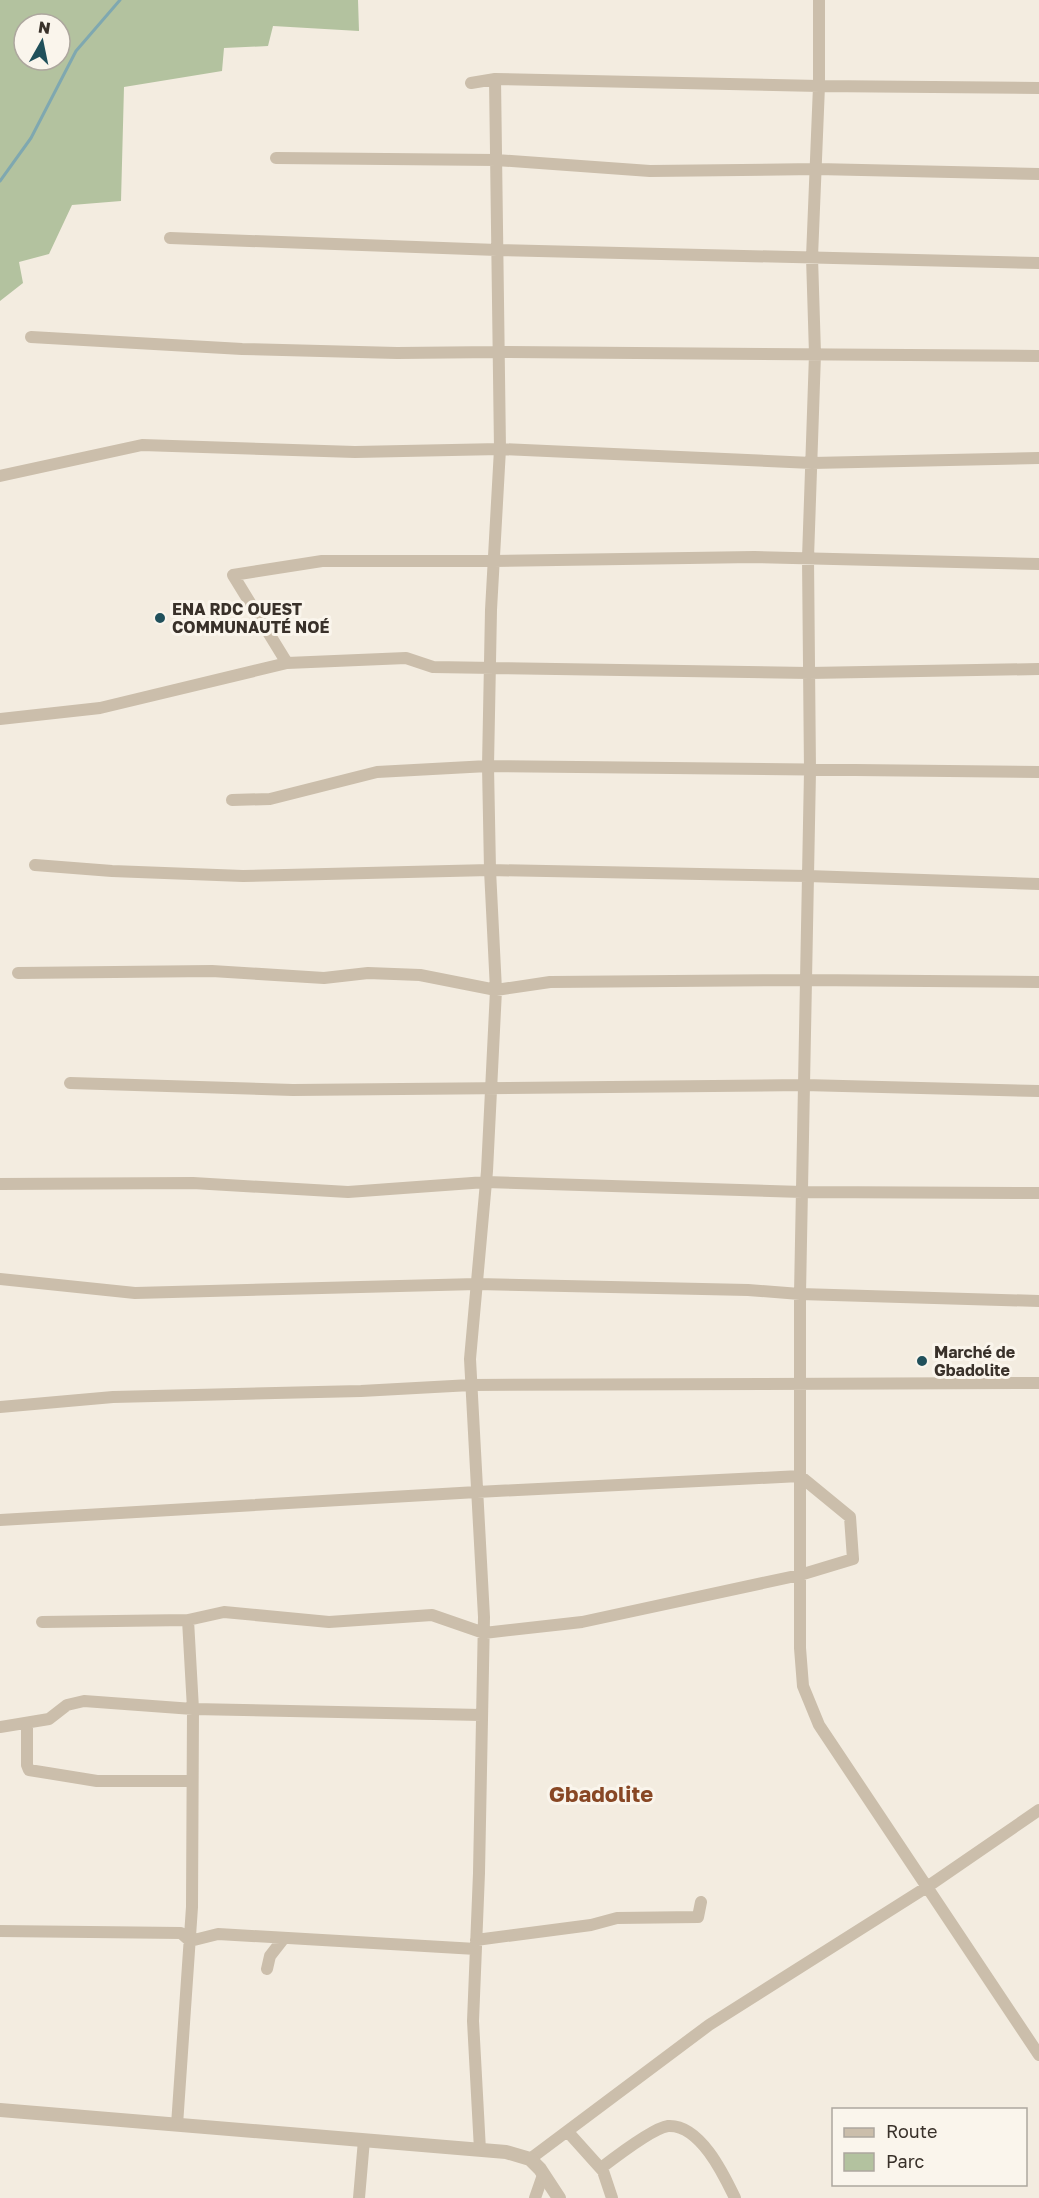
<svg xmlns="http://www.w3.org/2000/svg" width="1039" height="2198" font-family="'Golos Text',sans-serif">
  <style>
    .green { fill: #b3c29f; fill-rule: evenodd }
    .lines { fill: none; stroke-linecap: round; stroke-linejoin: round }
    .stream { stroke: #7fa8b0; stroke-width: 3 }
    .minor { stroke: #cbbeab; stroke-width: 12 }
    .tertiary { stroke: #cbbeab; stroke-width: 14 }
    .poi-dot { fill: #20505b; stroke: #faf5ec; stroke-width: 2 }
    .labels { text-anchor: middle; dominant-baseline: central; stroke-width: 6; stroke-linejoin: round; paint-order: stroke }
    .poi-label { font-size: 16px; font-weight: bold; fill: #39312a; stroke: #faf5ec; text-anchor: start }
    .district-label { font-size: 22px; font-weight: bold; fill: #884724; stroke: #faf5ec }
  </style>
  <rect width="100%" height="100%" fill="#f3ece0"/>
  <!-- green -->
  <path class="green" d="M 0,0 L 358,0 L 359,31 L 273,26 L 268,46 L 224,48 L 222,71 L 124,87 L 121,201 L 72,205 L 49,254 L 19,262 L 23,283 L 0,301 ZM 24,24 L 60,24 L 60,60 L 24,60 Z"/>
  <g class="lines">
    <!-- stream -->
    <path class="stream" d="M 0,181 L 31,138 L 76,51 L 120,0"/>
    <!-- minor -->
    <path class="minor" d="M 819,0 L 819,86 L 812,257 L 815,354 L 808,558 L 810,771 L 800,1294 L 800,1648 L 803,1686 L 819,1725 L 1039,2055
      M 471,83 L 495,79 L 819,86 L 1039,88
      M 276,158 L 496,160 L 650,171 L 817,169 L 1039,174
      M 170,238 L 497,250 L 1039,263
      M 31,337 L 242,349 L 397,353 L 498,352 L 1039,356
      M 0,476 L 142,445 L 355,452 L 500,449 L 812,463 L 1039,458
      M 287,663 L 233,575 L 322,561 L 494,561 L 754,557 L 1039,564
      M 0,719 L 100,708 L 287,663 L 406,658 L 433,667 L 809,673 L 1039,669
      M 232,800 L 270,799 L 377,772 L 488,766 L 1039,772
      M 35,865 L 112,871 L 243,876 L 490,870 L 808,876 L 1039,884
      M 18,973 L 212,971 L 324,978 L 368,973 L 420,975 L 496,990 L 550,982 L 806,980 L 1039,982
      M 70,1083 L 293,1090 L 804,1085 L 1039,1091
      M 0,1184 L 193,1183 L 348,1192 L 486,1182 L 802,1192 L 1039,1193
      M 0,1279 L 135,1293 L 477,1284 L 748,1290 L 800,1294 L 1039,1301
      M 0,1407 L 113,1397 L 361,1391 L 471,1385 L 1039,1383
      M 0,1520 L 477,1492 L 800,1476 L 850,1517 L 853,1559 L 800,1575 L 582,1622 L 484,1633 L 432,1615 L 329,1622 L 224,1612 L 188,1620 L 42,1622
      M 27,1724 L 27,1765 L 29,1770 L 97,1781 L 192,1781
      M 0,1727 L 49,1719 L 67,1705 L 84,1701 L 193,1709 L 482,1715
      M 0,1931 L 181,1933 L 190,1941 L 218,1934 L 476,1949
      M 476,1940 L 591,1925 L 617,1918 L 698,1917 L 701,1902
      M 267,1969 L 270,1956 L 284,1938
      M 177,2125 L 192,1907 L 193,1709 L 188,1620
      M 568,2132 L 603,2171 L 612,2198
      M 480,2150 L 473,2021 L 479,1873 L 484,1617 L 470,1359 L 487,1171 L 496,990 L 490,870 L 488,766 L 491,610 L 500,449 L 495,79
      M 530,2159 L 709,2025 L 927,1887 L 1039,1810
      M 601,2168 C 614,2158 653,2128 668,2126 C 700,2124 724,2175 735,2198
      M 359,2198 L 364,2140
      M 535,2198 L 543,2175"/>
    <!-- tertiary -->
    <path class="tertiary" d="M 0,2110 L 506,2152 L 530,2159 L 540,2169 L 559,2198"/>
  </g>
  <!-- markers -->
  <g class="poi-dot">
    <circle cx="160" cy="618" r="6"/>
    <circle cx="922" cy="1361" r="6"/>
  </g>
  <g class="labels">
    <!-- poi labels -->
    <g class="poi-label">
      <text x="172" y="609">ENA RDC OUEST<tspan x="172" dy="18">COMMUNAUTÉ NOÉ</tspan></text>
      <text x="934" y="1352">Marché de<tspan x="934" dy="18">Gbadolite</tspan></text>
    </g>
    <!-- district labels -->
    <g class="district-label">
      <text x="601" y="1793">Gbadolite</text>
    </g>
  </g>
  <!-- legend -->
  <rect x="832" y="2108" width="195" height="78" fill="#faf5ec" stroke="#ada79e" stroke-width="1.5"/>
  <rect x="844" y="2128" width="30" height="9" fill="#cbbeab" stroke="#ada79e" stroke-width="1.5"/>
  <text x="886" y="2138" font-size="18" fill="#39312a">Route</text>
  <rect x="844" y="2153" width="30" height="18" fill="#b3c29f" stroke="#ada79e" stroke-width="1.5"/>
  <text x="886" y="2168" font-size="18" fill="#39312a">Parc</text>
  <!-- north arrow -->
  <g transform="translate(42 42) rotate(9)"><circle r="28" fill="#faf5ec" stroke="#ada79e" stroke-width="1.5"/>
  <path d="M0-4.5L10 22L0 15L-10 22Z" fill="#20505b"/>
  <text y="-9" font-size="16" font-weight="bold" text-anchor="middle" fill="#39312a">N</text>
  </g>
</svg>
